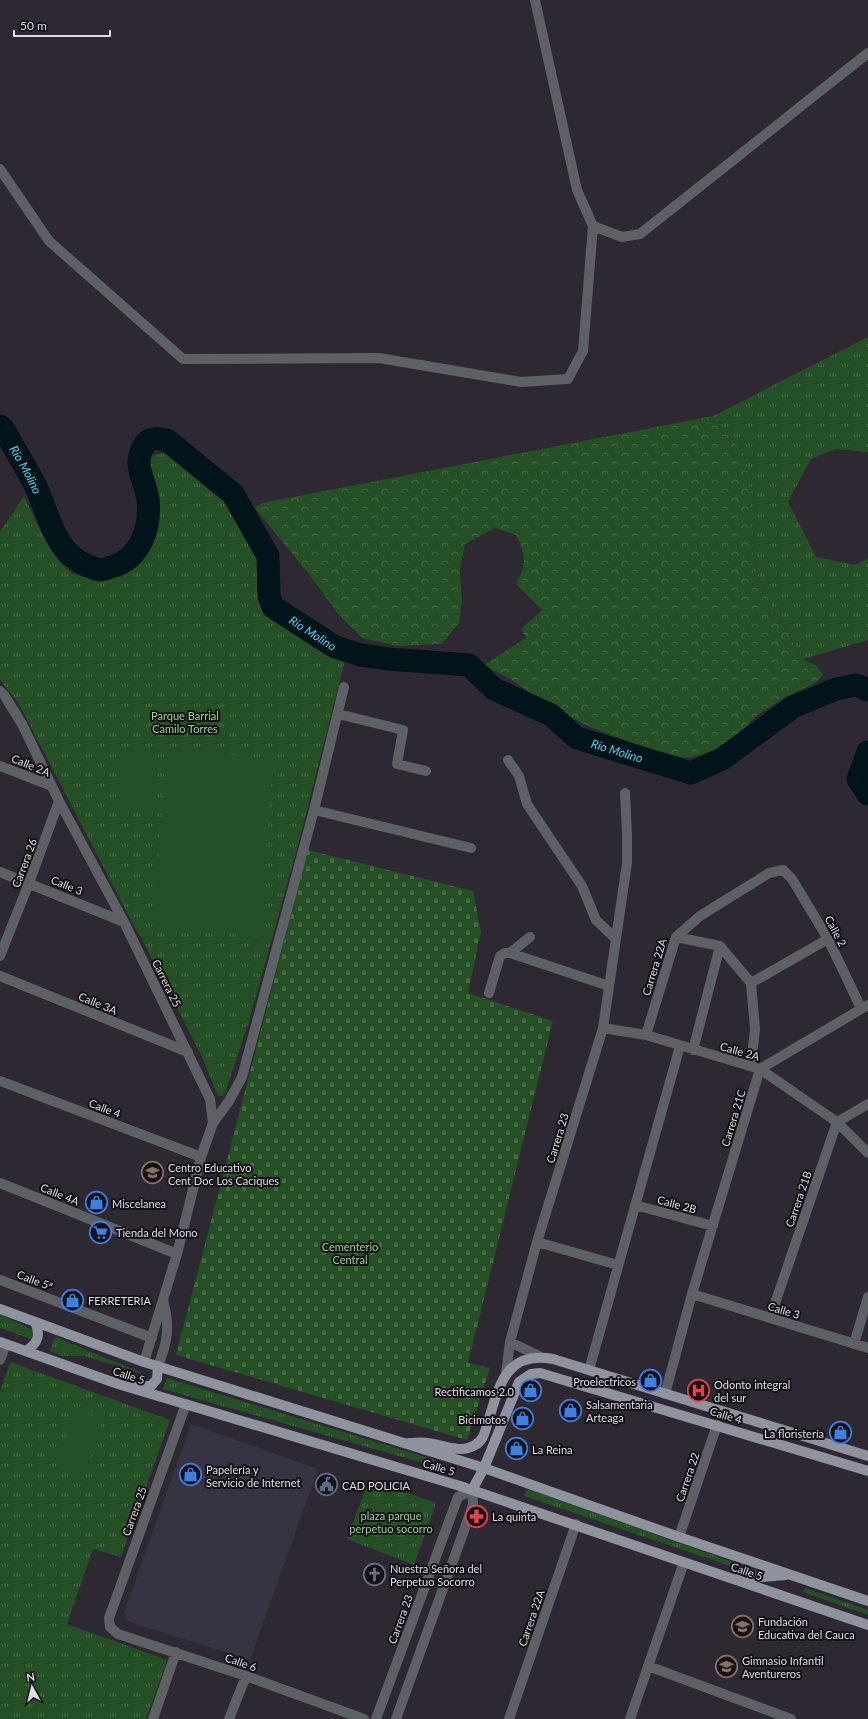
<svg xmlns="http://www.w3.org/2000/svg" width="868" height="1719" font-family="Lato,sans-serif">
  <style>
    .commercial { fill: #363343 }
    .grass { fill: url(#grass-tufts) }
    .forest { fill: url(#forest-crowns) }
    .cemetery { fill: url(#cemetery-stones) }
    .garden { fill: #255026 }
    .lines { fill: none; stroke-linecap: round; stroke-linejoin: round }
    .river { stroke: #00141a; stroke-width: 23 }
    .minor { stroke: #5d6065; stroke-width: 10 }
    .major { stroke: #8e939e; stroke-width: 10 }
    .labels { text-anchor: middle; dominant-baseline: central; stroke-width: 4; stroke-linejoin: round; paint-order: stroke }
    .park-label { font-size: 11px; fill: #91d490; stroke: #151217 }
    .street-label { font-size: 11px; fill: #dfdce3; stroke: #151217 }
    .poi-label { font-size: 11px; fill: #dfdce3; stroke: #151217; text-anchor: start }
    .water-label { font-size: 12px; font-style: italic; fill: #52d2eb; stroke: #151217 }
  </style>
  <defs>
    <pattern id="grass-tufts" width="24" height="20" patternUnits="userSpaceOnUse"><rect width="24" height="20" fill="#255026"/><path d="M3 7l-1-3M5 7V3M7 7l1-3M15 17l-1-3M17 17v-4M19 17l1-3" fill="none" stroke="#446945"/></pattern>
    <pattern id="forest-crowns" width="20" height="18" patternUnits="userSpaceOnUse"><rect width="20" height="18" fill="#255026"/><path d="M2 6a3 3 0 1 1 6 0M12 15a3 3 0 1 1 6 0" fill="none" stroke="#446945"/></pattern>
    <pattern id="cemetery-stones" width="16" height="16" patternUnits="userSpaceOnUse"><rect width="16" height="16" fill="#255026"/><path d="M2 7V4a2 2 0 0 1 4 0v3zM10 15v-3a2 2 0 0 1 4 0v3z" fill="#446945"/></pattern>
  </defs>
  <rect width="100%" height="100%" fill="#2e2833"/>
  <!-- commercial -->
  <path class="commercial" d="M 191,1424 L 318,1469 L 250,1660 L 127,1621 L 124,1612 Z"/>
  <!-- grass -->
  <path class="grass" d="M 868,337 L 868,452 L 835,449 L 811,459 L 788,502 L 816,557 L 855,565 L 868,558 L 868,640 L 803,659 L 771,605 L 757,574 L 750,535 L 750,503 L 744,454 L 713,416 Z
    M 164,453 L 185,463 L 232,509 L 258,552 L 263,572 L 263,594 L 265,607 C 290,628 316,644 346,656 L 298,845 L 249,1021 L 226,1090 L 223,1096 L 218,1096 L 201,1055 L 142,939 L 134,926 L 19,704 L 0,680 L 0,532 L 24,496 L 43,536 L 60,563 L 73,574 L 92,579 L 121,575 L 139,563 L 153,541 L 158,516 L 148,468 L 150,456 Z
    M 0,1315 L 34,1330 L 31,1339 L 0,1328 Z
    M 55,1337 L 147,1375 L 84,1356 L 62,1356 L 50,1351 Z
    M 10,1362 L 170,1420 L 121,1557 L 93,1549 L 67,1624 L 167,1660 L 146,1719 L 0,1719 L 0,1392 Z
    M 167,1378 L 435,1460 L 434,1466 L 163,1389 Z
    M 369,1480 L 436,1503 L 414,1565 L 347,1539 Z
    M 527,1489 L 761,1572 L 754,1574 L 524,1496 Z
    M 805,1588 L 868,1610 L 868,1615 L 803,1592 Z"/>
  <!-- forest -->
  <path class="forest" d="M 713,416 L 744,454 L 748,475 L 750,503 L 750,535 L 757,574 L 771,605 L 803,659 L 817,666 L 823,675 L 815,683 L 787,696 L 756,716 L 737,736 L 717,750 L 689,758 L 664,755 L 590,727 L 549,706 L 512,680 L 484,665 L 526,638 L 521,629 L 542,610 L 516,584 C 527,563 526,556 516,535 L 495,528 L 465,544 L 460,569 L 462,601 L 459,623 L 442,644 L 398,646 L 362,638 L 339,615 L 312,578 L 255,508 L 262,503 Z"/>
  <!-- cemetery -->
  <path class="cemetery" d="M 308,850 L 473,891 L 481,932 L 468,993 L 553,1021 L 468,1363 L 490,1368 L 467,1440 L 176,1355 Z"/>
  <!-- garden -->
  <path class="garden" d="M 166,748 L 273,759 L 260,937 L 154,925 Z
    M 121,751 L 158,752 L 156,814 L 121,810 Z
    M 76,1410 L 103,1420 L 83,1478 L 56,1468 Z"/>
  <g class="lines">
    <!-- river -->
    <g class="river">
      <path id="s1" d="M 0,426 L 4,430 C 14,448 26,467 35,485 C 50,516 53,551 88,566 C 92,567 96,570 100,570 C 103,570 108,568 111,567 C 141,559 151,527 148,499 C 145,480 133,466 143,447 C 148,437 157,438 167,440 L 233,494 L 268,556 L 269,596 L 273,607 L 335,647 L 361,655 L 388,659 L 469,665 L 494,689 L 551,715 L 577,738 L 691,773 L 722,759 L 793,707 L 836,689 L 856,685 L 868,690"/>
      <path d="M 868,752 L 858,779 L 868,794"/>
    </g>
    <!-- minor -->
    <path class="minor" d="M 0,169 L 49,241 L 183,359 L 379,358 L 521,382 L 568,379 L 583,351 L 593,226 L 577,190 L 535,0
      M 593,226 L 622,237 L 640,234 L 868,53
      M 0,691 L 4,695 L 22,724 L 59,801 L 124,922 L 210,1099 L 213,1123 L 201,1157 L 177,1254 L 144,1362
      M 338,714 L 403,730 L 397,764 L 426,771
      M 508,760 L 519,776 L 527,804 L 582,886 L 596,920 L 616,939
      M 0,766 L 52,786
      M 314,810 L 471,848
      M 0,872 L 124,922
      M 676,937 L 720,946 L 751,983 L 755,1029 L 751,1066
      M 510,953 L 530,937
      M 0,956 L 29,883 L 59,801
      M 0,976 L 188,1052
      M 751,983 L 828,939
      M 489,993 L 500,956 L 505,953 L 510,953 L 609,986
      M 603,1028 L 646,1035 L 760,1069 L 837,1122 L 868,1153
      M 646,1035 L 676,937 L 700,916 L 769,873 L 783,870 L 792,879 L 828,939 L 861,1008
      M 693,1050 L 720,946
      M 0,1081 L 201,1157
      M 213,1123 L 229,1101 L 242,1077 L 314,810 L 344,687
      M 0,1183 L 177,1254
      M 635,1205 L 713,1226
      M 537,1242 L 618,1265
      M 0,1280 L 152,1338
      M 692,1294 L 868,1348
      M 770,1318 L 837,1122 L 868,1104
      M 510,1342 L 539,1356
      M 854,1344 L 868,1297
      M 0,1360 L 6,1344
      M 158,1366 C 168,1341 170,1326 163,1300
      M 589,1370 L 680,1046
      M 506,1374 L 510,1342 L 537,1242 L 603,1028 L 627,863 L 627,834 L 625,793
      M 665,1394 L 692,1294 L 760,1069 L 868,1005
      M 186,1404 L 109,1618 L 110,1627 L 118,1634 L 246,1676 L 364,1719
      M 679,1537 L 717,1425
      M 648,1666 L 791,1719
      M 153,1719 L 176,1652
      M 229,1719 L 246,1676
      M 376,1719 L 458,1497 L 472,1490 L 473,1503 L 471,1511 L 396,1719
      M 509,1719 L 576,1524
      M 630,1719 L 684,1562"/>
    <!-- major -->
    <path class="major" d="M 0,1309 L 144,1362 L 484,1468 L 679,1537 L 868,1601
      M 0,1342 L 118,1384 L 460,1486 L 868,1625
      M 25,1351 C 38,1344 41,1335 35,1322
      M 134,1386 L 151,1386 L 157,1379 L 158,1366
      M 409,1443 C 415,1443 422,1442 428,1443 C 443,1445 461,1454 475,1445 C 483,1441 485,1432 487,1425 C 499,1388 504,1350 553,1359 L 868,1456
      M 472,1490 L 484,1468 L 519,1382 L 531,1374 L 540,1373 L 868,1471
      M 738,1579 L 786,1575"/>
  </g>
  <!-- icons -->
  <defs>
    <symbol id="school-ring" viewBox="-11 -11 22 22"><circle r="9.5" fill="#151217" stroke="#8d6e63" stroke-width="1.5"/><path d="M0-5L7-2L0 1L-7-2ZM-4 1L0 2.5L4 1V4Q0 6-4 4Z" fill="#8d6e63"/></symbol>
    <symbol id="shop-ring" viewBox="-11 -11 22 22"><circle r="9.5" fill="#151217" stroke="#3f7fe0" stroke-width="1.5"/><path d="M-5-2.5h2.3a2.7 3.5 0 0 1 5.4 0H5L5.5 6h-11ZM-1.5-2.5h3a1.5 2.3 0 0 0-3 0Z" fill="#3f7fe0"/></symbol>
    <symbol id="supermarket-ring" viewBox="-11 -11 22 22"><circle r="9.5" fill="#151217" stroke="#3f7fe0" stroke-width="1.5"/><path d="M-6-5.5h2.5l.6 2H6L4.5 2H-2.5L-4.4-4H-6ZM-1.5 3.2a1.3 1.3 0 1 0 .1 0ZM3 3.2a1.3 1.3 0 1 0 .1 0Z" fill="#3f7fe0"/></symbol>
    <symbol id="hospital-ring" viewBox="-11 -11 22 22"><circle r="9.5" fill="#151217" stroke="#e0444e" stroke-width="1.5"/><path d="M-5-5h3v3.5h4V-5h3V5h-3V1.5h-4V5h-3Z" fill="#e0444e"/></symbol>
    <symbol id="civic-ring" viewBox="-11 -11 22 22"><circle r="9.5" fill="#151217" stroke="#5c6f8a" stroke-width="1.5"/><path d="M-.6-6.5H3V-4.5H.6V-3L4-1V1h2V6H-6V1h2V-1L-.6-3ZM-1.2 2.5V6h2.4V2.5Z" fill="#5c6f8a"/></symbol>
    <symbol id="pharmacy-ring" viewBox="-11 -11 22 22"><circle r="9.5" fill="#151217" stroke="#e0444e" stroke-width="1.5"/><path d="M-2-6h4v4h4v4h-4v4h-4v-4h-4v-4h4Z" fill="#e0444e"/></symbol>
    <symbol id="church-ring" viewBox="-11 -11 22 22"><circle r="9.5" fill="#151217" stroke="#6b7280" stroke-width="1.5"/><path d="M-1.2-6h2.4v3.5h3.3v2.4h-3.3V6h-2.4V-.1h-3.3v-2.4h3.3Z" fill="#6b7280"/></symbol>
  </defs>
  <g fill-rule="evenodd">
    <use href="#school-ring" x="140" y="1160" width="25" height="25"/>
    <use href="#shop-ring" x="84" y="1190" width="25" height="25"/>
    <use href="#supermarket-ring" x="88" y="1220" width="25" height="25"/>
    <use href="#shop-ring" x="60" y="1288" width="25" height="25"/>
    <use href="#shop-ring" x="638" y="1368" width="25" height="25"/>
    <use href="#hospital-ring" x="686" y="1378" width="25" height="25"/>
    <use href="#shop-ring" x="518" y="1378" width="25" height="25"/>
    <use href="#shop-ring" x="558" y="1398" width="25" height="25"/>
    <use href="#shop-ring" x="510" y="1406" width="25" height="25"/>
    <use href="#shop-ring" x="828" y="1420" width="25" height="25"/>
    <use href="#shop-ring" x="504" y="1436" width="25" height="25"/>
    <use href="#shop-ring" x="178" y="1462" width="25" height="25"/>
    <use href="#civic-ring" x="314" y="1472" width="25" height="25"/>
    <use href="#pharmacy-ring" x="464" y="1504" width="25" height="25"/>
    <use href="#church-ring" x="362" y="1562" width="25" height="25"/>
    <use href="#school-ring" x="730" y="1614" width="25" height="25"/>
    <use href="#school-ring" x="714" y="1654" width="25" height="25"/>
  </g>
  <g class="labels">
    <!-- park labels -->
    <g class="park-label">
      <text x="185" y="715">Parque Barrial<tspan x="185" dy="13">Camilo Torres</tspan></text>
      <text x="350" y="1246">Cementerio<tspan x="350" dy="13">Central</tspan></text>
      <text x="391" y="1515">plaza parque<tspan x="391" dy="13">perpetuo socorro</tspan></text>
    </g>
    <!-- street labels -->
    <g class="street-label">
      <text transform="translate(31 765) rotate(22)">Calle 2A</text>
      <text transform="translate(24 863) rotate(-69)">Carrera 26</text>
      <text transform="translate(67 885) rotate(22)">Calle 3</text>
      <text transform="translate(836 931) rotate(62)">Calle 2</text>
      <text transform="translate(654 967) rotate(-73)">Carrera 22A</text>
      <text transform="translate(167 983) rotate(64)">Carrera 25</text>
      <text transform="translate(98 1003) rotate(22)">Calle 3A</text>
      <text transform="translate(740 1051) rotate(16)">Calle 2A</text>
      <text transform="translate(105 1108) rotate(21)">Calle 4</text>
      <text transform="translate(733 1118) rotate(-73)">Carrera 21C</text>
      <text transform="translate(557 1138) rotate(-73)">Carrera 23</text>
      <text transform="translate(60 1194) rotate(22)">Calle 4A</text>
      <text transform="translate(798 1199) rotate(-71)">Carrera 21B</text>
      <text transform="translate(677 1204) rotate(15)">Calle 2B</text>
      <text transform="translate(35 1280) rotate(21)">Calle 5ª</text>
      <text transform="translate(784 1310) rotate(17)">Calle 3</text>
      <text transform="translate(129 1375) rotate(18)">Calle 5</text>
      <text transform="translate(726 1415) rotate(17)">Calle 4</text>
      <text transform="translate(439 1467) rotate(16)">Calle 5</text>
      <text transform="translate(687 1477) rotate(-71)">Carrera 22</text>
      <text transform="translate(134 1511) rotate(-70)">Carrera 25</text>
      <text transform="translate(747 1571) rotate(19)">Calle 5</text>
      <text transform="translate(531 1618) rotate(-71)">Carrera 22A</text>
      <text transform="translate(400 1619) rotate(-70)">Carrera 23</text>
      <text transform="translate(241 1662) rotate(19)">Calle 6</text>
    </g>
    <!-- poi labels -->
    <g class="poi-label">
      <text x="168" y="1167">Centro Educativo<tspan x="168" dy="13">Cent Doc Los Caciques</tspan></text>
      <text x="112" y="1203">Miscelanea</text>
      <text x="116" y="1232">Tienda del Mono</text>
      <text x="88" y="1300">FERRETERIA</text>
      <text x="636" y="1381" text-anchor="end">Proelectricos</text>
      <text x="714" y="1384">Odonto integral<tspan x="714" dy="13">del sur</tspan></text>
      <text x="514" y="1391" text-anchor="end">Rectificamos 2.0</text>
      <text x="586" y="1404">Salsamentaria<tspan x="586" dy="13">Arteaga</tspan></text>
      <text x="506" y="1419" text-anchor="end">Bicimotos</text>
      <text x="824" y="1433" text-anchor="end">La floristería</text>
      <text x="532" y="1449">La Reina</text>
      <text x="206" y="1469">Papelería y<tspan x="206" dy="13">Servicio de Internet</tspan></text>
      <text x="342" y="1485">CAD POLICIA</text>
      <text x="492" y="1516">La quinta</text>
      <text x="390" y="1568">Nuestra Señora del<tspan x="390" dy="13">Perpetuo Socorro</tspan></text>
      <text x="758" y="1621">Fundación<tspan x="758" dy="13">Educativa del Cauca</tspan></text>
      <text x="742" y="1660">Gimnasio Infantil<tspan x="742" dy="13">Aventureros</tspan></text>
    </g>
    <!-- water labels -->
    <g class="water-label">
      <text stroke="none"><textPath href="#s1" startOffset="51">Río Molino</textPath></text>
      <text stroke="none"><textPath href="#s1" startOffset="614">Río Molino</textPath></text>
      <text stroke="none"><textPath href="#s1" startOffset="950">Río Molino</textPath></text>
    </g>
  </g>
  <!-- north arrow -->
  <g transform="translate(32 1687) rotate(352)" stroke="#151217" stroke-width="3" paint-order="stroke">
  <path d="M0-3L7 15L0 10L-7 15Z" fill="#dfdce3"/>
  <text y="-6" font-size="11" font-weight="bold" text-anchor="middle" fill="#dfdce3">N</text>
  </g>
  <!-- scale -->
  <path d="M14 30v6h96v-6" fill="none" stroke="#dfdce3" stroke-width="2"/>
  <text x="20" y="30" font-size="12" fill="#dfdce3" stroke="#151217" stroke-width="3" paint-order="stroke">50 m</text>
</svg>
